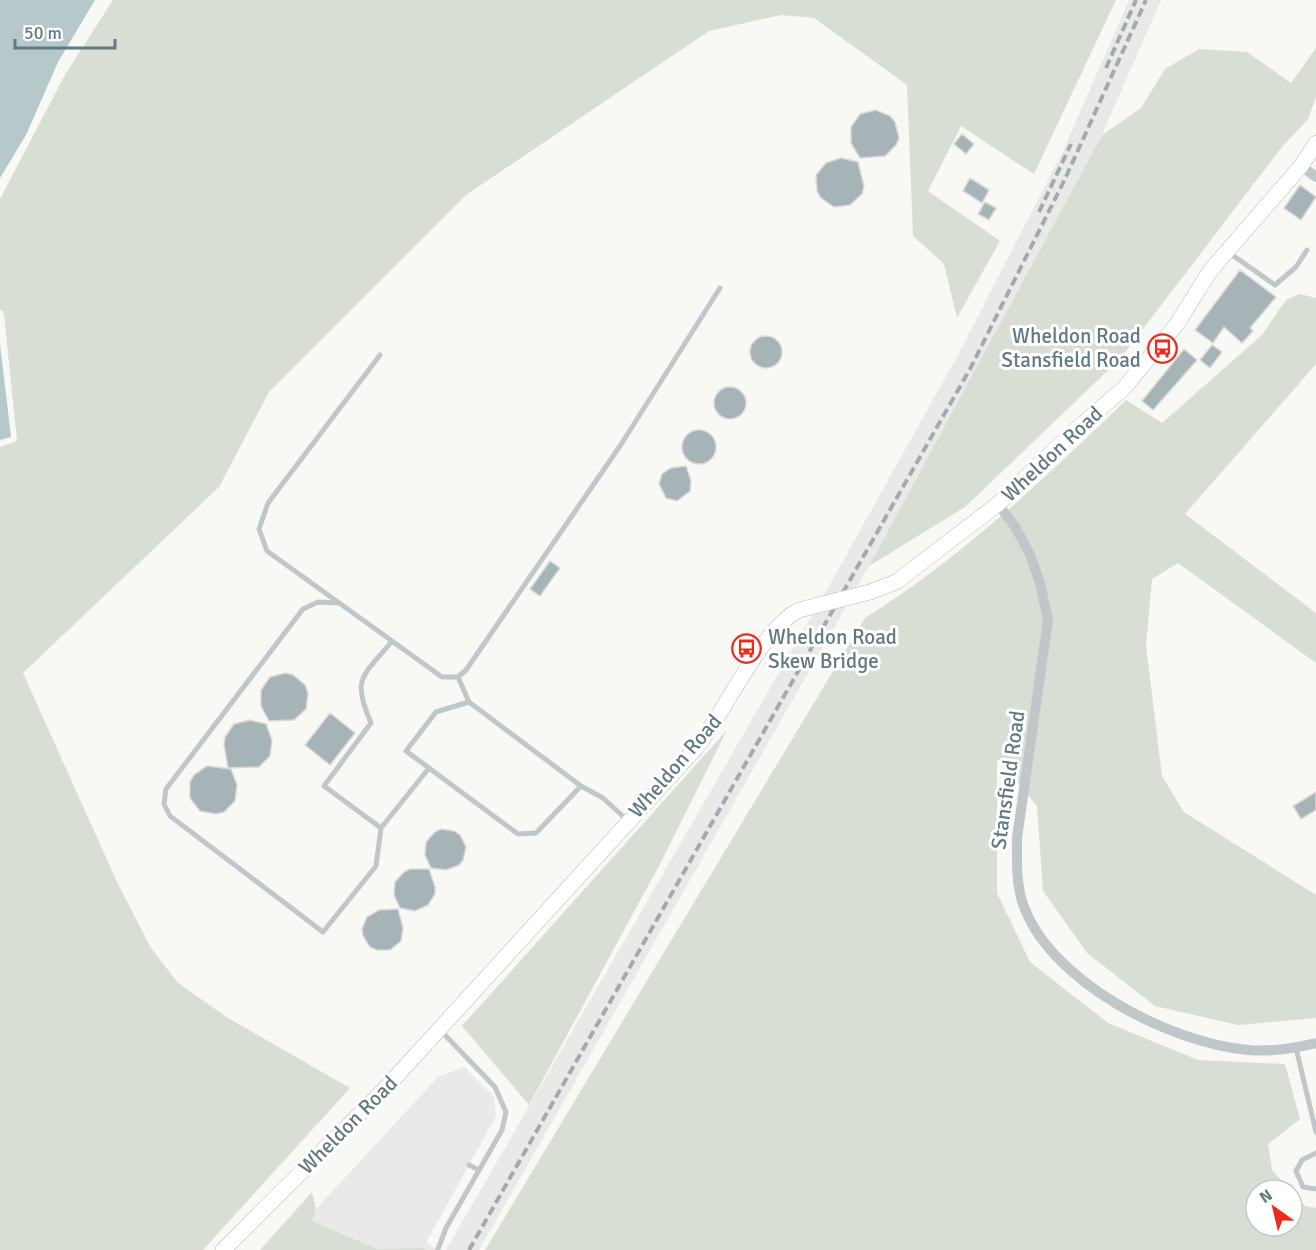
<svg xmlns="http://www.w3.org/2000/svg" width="1316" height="1250" font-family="Signika,sans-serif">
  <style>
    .built { fill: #e9e9e8 }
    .green { fill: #d9ded4 }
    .water { fill: #b6c8c9 }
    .building { fill: #a7b4b7; stroke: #dad9d7; stroke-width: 1.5 }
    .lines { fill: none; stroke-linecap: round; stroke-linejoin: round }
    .secondary-casing { stroke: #b2bbbe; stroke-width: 16 }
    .lane { stroke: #c0c7c9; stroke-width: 5 }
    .street { stroke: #c0c7c9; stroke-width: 10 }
    .secondary { stroke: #fff; stroke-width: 15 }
    .rail { stroke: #a1abaf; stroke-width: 4; stroke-dasharray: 9 4.5; stroke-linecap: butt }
    .secondary-bridge-casing { stroke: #b2bbbe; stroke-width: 16; stroke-linecap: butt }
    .secondary-bridge { stroke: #fff; stroke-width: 15 }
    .labels { text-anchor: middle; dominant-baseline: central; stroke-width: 6; stroke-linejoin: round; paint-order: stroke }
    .poi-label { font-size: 21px; fill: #617a82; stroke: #fff; text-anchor: end }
    .street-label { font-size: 21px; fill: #617a82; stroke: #fff }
  </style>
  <rect width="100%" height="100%" fill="#f8f8f5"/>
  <!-- built -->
  <path class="built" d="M 1129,0 L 1161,0 L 1102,135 L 869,566 L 479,1250 L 446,1250 L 834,577 L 959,353 L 1063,151 Z
    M 464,1067 L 494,1097 L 496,1116 L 426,1243 L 440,1250 L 295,1250 L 312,1221 L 316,1209 L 438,1077 Z"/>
  <!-- green -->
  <path class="green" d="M 113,0 L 1116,0 L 1034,174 L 961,126 L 928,191 L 1000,241 L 957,318 L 944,264 L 913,236 L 907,85 L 814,18 L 781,15 L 709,31 L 466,195 L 269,392 L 219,487 L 23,673 L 118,884 L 151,948 L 178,983 L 228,1018 L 350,1088 L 203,1250 L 0,1250 L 0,447 L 17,441 L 4,314 L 0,309 L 0,199 L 66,73 Z
    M 1316,48 L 1316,97 L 1308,119 L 1282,147 L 1120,359 L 965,507 L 869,566 L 1102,135 L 1141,108 L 1165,69 L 1199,49 L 1247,52 L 1291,83 Z
    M 1300,294 L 1316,298 L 1316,364 L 1185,514 L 1316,613 L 1316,663 L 1178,563 L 1152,579 L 1146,646 L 1162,776 L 1184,812 L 1316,895 L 1316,1018 L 1238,1025 L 1155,1006 L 1087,953 L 1043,891 L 1037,806 L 997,759 L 997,893 L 1030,962 L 1108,1023 L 1198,1060 L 1285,1064 L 1300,1119 L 1268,1144 L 1272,1170 L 1290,1190 L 1256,1190 L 1256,1226 L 1292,1226 L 1292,1192 L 1305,1206 L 1316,1208 L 1316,1250 L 485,1250 L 865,618 C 961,558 1045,478 1126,400 L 1162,423 L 1262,335 L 1286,300 Z
    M 727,730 L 660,864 L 529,1105 L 462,1026 Z
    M 312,1192 L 316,1209 L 312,1221 L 377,1249 L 424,1248 L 425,1250 L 260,1250 Z"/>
  <!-- water -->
  <path class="water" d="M 0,0 L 95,0 L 58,62 L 26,135 L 0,178 Z
    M 0,344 L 11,437 L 0,440 Z"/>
  <!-- building -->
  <path class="building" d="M 876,110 L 890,116 L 895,122 L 899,138 L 896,145 L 885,156 L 860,158 L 851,143 L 851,127 L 860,114 Z
    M 962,134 L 974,144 L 966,154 L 954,144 Z
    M 841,158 L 858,162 L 864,186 L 862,194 L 850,205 L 834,207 L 821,198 L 817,191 L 816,175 L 826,163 Z
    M 970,178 L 989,190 L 982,203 L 963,191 Z
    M 1300,185 L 1316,197 L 1301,220 L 1284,208 Z
    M 985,202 L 996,208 L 989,220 L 978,214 Z
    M 1240,270 L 1276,297 L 1250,328 L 1253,331 L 1242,343 L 1224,327 L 1213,343 L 1195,330 Z
    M750 352a16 16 0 1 1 32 0a16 16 0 1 1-32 0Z
    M 1212,345 L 1222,352 L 1210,368 L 1200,360 Z
    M 1184,349 L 1197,360 L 1153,410 L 1142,401 Z
    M714 403a16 16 0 1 1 32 0a16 16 0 1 1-32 0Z
    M682 447a17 17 0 1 1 34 0a17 17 0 1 1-34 0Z
    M 686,466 L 691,481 L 690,491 L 677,501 L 666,498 L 659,484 L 662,474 L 671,468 Z
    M 550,561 L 560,568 L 540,596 L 530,589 Z
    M 285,673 L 293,675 L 305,685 L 308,693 L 306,709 L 294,720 L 269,721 L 261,706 L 261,690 L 270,677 Z
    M 330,713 L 355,733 L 330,765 L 305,745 Z
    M 250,720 L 266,724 L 272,740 L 270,756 L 259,767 L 228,768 L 224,745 L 225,737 L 234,724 Z
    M 207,766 L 231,769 L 237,785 L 235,801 L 224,812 L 216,814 L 200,811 L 190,798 L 190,782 L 194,775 Z
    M 1316,792 L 1316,810 L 1301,819 L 1293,806 Z
    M 441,829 L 454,831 L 460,835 L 466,847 L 463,860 L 459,865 L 446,870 L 431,868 L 425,855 L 426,842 L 435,832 Z
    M 410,869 L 429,869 L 435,887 L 435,894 L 428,905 L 415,911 L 400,908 L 394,895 L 395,882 L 404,872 Z
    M 398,909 L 403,928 L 401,941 L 390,950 L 377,950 L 370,947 L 363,936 L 362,929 L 367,917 L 379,910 Z"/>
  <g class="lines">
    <defs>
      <path id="secondary" d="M 870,592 L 896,582 L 998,504 L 1070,435 L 1124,388 L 1177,324 L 1210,271 L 1301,166 L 1316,143
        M 223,1250 L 382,1092 L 696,748 C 726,711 761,629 799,610"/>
    </defs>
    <!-- secondary casing -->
    <use href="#secondary" class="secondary-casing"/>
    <!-- lane -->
    <path class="lane" d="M 1228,252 L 1275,285 L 1296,267 L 1307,250
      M 380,355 L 268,503 L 259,529 L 267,551 L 442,677 L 458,677
      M 337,603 L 318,602 L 303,609 L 166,789 L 164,804 L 170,816 L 323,932 L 376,866 L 381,828
      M 392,641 C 363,677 351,677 371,723 L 324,786 L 381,828 L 429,768
      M 469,702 L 436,712 L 406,751 L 518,834 L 536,833 L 581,786
      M 627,820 L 603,798 L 581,786 L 469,702 L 458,677 L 466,670 L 620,446 L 720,288
      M 1296,1048 L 1316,1132
      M 1316,1153 L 1302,1160 L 1296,1171 L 1303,1187 L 1316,1189
      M 469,1165 L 479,1170
      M 438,1249 L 446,1228 L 502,1130 L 506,1112 L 495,1087 L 441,1031"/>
    <!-- street -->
    <path class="street" d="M 1301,166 L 1316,177
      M 998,504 L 1016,528 L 1030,555 L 1040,583 L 1048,620 L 1017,838 C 1017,859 1016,881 1022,901 C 1047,981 1170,1043 1248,1050 C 1270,1052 1295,1048 1316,1043"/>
    <!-- secondary -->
    <use href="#secondary" class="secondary"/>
    <!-- rail -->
    <path class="rail" d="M 1106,68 L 1136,0
      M 1039,212 L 1071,144
      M 469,1250 L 970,369 L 1065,179 L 1146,0"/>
    <defs>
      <path id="secondary-bridge" d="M 799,610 L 870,592"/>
    </defs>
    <!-- secondary-bridge casing -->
    <use href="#secondary-bridge" class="secondary-bridge-casing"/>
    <!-- secondary-bridge -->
    <use href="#secondary-bridge" class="secondary-bridge"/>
  </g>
  <!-- icons -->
  <defs>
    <symbol id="bus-ring" viewBox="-11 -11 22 22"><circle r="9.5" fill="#fff" stroke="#ef291e" stroke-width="1.5"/><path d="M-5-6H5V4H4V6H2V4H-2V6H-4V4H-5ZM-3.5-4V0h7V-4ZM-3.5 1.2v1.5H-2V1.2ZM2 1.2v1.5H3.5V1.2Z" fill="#ef291e"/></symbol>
  </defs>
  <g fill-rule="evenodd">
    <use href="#bus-ring" x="1146" y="332" width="33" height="33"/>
    <use href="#bus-ring" x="730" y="632" width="33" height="33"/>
  </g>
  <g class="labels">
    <!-- poi labels -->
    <g class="poi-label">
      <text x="1141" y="336">Wheldon Road<tspan x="1141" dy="24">Stansfield Road</tspan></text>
      <text x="768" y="637" text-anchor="start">Wheldon Road<tspan x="768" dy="24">Skew Bridge</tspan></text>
    </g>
    <!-- street labels -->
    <g class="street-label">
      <text transform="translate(1052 454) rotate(-43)">Wheldon Road</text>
      <text transform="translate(675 766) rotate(-49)">Wheldon Road</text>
      <text transform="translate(1008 780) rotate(-82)">Stansfield Road</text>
      <text transform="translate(348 1125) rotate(-45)">Wheldon Road</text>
    </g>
  </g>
  <!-- north arrow -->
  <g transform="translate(1274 1208) rotate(326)"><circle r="28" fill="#ffffff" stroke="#c0cacd" stroke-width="1.5"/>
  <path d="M0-4.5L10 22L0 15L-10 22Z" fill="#ef291e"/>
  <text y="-9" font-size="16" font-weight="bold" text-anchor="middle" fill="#617a82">N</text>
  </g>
  <!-- scale -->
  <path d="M15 39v9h100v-9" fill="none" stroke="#617a82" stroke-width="3"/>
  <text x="24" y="39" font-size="18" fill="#617a82" stroke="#ffffff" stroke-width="4.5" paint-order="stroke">50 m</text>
</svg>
